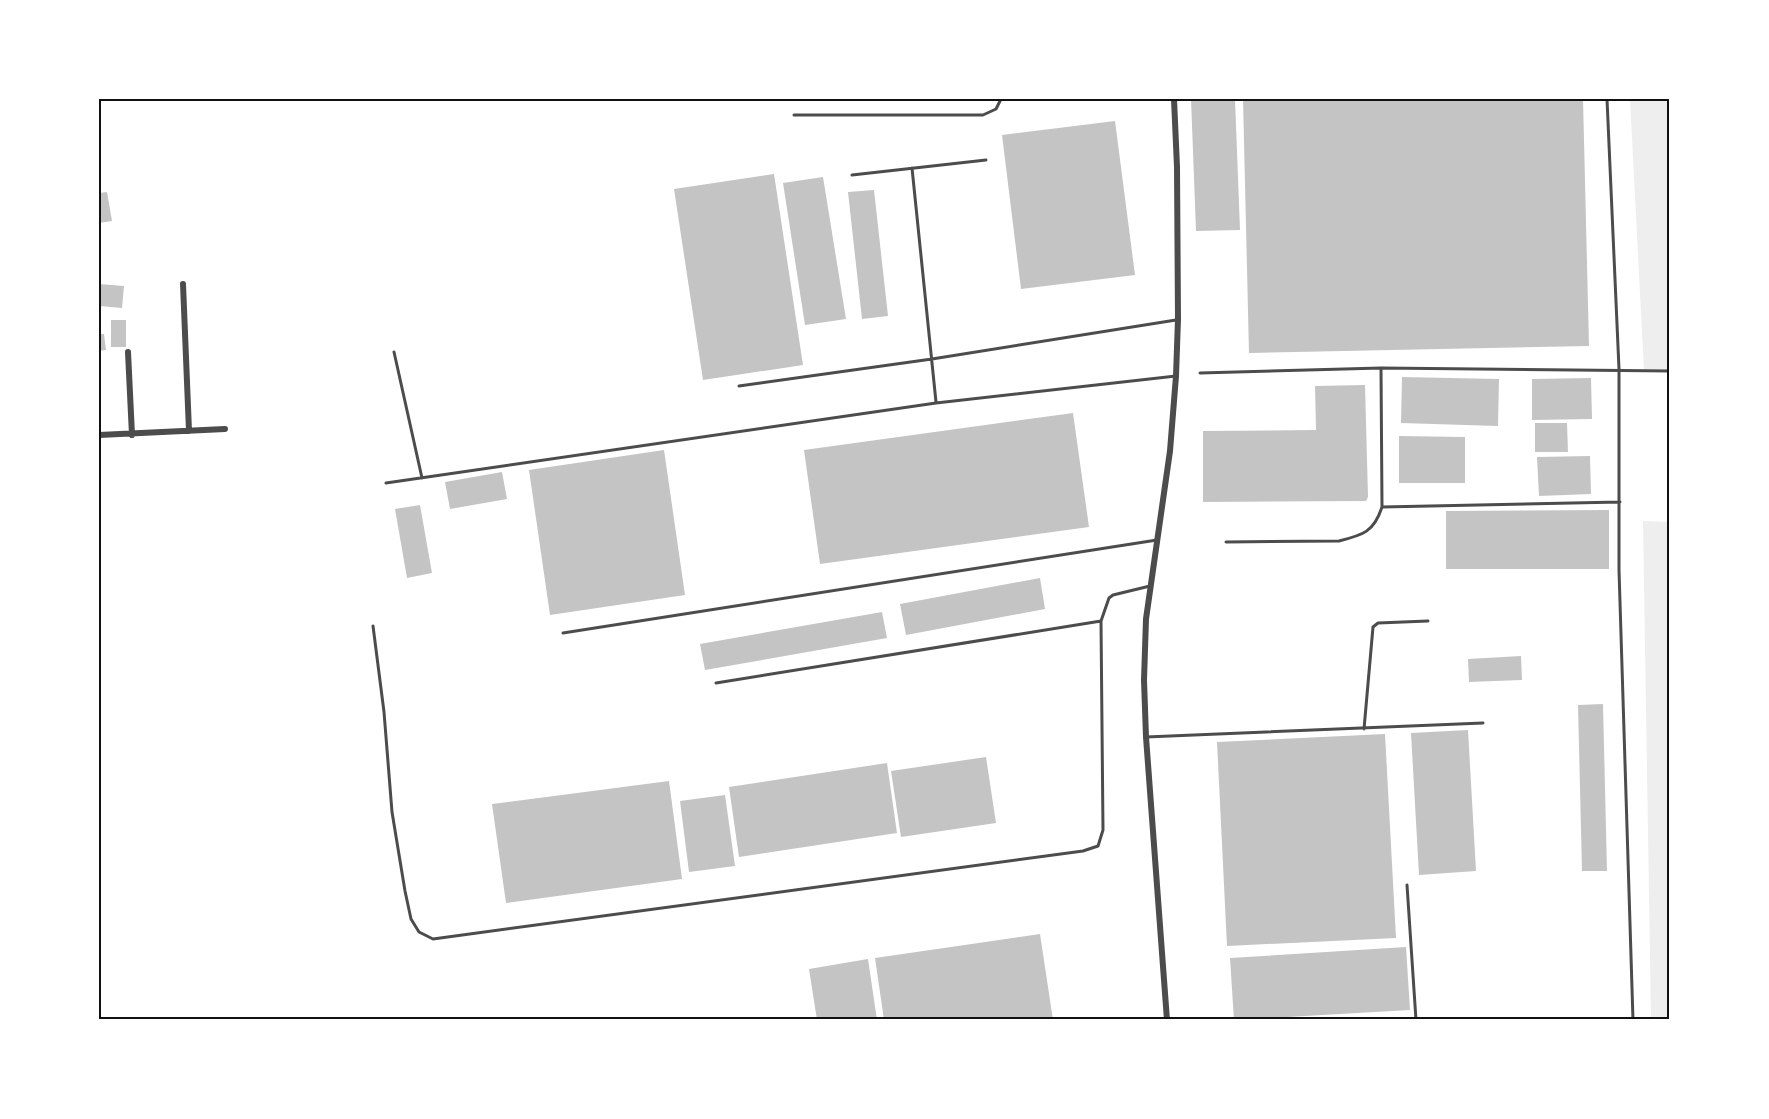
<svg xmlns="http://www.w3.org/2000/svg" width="1769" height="1119" font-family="Rubik,sans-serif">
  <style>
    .green { fill: #eee }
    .building { fill: #c4c4c4 }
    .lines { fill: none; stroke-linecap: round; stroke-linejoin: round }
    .service { stroke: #4c4c4c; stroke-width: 3 }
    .minor { stroke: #4c4c4c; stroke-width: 6 }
    .neatline { fill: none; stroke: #111; stroke-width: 2 }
  </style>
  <rect width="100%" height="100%" fill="#fff"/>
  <!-- green -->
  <path class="green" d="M 1630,99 L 1670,99 L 1670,372 L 1644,371 Z
    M 1643,521 L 1670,522 L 1670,1020 L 1651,1020 Z"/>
  <!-- building -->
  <path class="building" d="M 1191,99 L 1235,99 L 1240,230 L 1196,231 Z
    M 1243,99 L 1583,99 L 1589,346 L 1249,353 Z
    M 1115,121 L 1135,275 L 1021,289 L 1002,135 Z
    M 774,174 L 803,365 L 703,380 L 674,189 Z
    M 823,177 L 846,319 L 805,325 L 783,183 Z
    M 874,190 L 888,316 L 862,319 L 848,192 Z
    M 107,192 L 112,221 L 99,223 L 99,193 Z
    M 99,284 L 124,286 L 122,308 L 99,306 Z
    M 111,320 L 126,320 L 126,347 L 111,347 Z
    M 99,334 L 104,334 L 106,350 L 99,351 Z
    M 1402,377 L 1499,379 L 1498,426 L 1401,423 Z
    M 1591,378 L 1592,419 L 1532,420 L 1532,379 Z
    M 1365,385 L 1368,497 L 1366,501 L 1203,502 L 1203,431 L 1316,430 L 1315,386 Z
    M 1073,413 L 1089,527 L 820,564 L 804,450 Z
    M 1535,423 L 1567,423 L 1568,452 L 1535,452 Z
    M 1399,436 L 1465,437 L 1465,483 L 1399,483 Z
    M 664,450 L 685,595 L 550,615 L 529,470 Z
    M 1590,456 L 1591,494 L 1539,496 L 1537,457 Z
    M 502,472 L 507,499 L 450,509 L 445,482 Z
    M 420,505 L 432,573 L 407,578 L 395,509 Z
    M 1609,510 L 1609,569 L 1446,569 L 1446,511 Z
    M 1040,578 L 1045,609 L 906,635 L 900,604 Z
    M 882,612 L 887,638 L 705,670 L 700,644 Z
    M 1521,656 L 1522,680 L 1469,682 L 1468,659 Z
    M 1603,704 L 1607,871 L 1582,871 L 1578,705 Z
    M 1468,730 L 1476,871 L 1419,875 L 1411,733 Z
    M 1385,734 L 1396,938 L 1227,946 L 1217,742 Z
    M 986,757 L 996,823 L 901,837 L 891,771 Z
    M 887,763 L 897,833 L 739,857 L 729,787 Z
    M 669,781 L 682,879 L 506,903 L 492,804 Z
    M 725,795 L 735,866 L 689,872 L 680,801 Z
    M 1040,934 L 1053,1020 L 884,1020 L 875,958 Z
    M 1406,947 L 1410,1010 L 1234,1020 L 1230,958 Z
    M 868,959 L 877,1020 L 817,1020 L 809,969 Z"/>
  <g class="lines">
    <!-- service -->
    <path class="service" d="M 1607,99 L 1619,369 L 1619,570 L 1633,1020
      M 794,115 L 983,115 L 996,109 L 1001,99
      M 912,168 L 936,402
      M 852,175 L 986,160
      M 394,352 L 422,478
      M 1381,368 L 1382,507 L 1620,502
      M 1200,373 L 1381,368 L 1670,371
      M 739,386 L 932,359 L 1176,320
      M 386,483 L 936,403 L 1176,376
      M 1226,542 L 1339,541 C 1363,535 1374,532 1382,507
      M 373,626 L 384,712 L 392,812 L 405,891 L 411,919 L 419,932 L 433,939 L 1083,851 L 1098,846 L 1103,830 L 1101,621 L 1109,598 L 1113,595 L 1150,586
      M 563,633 L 1157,540
      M 716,683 L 1101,621
      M 1364,729 L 1373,627 L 1378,623 L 1428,621
      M 1146,737 L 1483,723
      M 1407,885 L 1416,1020"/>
    <!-- minor -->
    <path class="minor" d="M 183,284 L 189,431
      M 128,352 L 132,435
      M 99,435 L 225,429
      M 1167,1020 L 1146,737 L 1144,680 L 1146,619 L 1170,451 L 1176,376 L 1178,319 L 1177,167 L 1174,99"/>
  </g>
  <!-- border -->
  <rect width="1769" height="1119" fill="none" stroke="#ffffff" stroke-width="201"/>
  <rect x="100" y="100" width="1568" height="918" class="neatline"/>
</svg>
